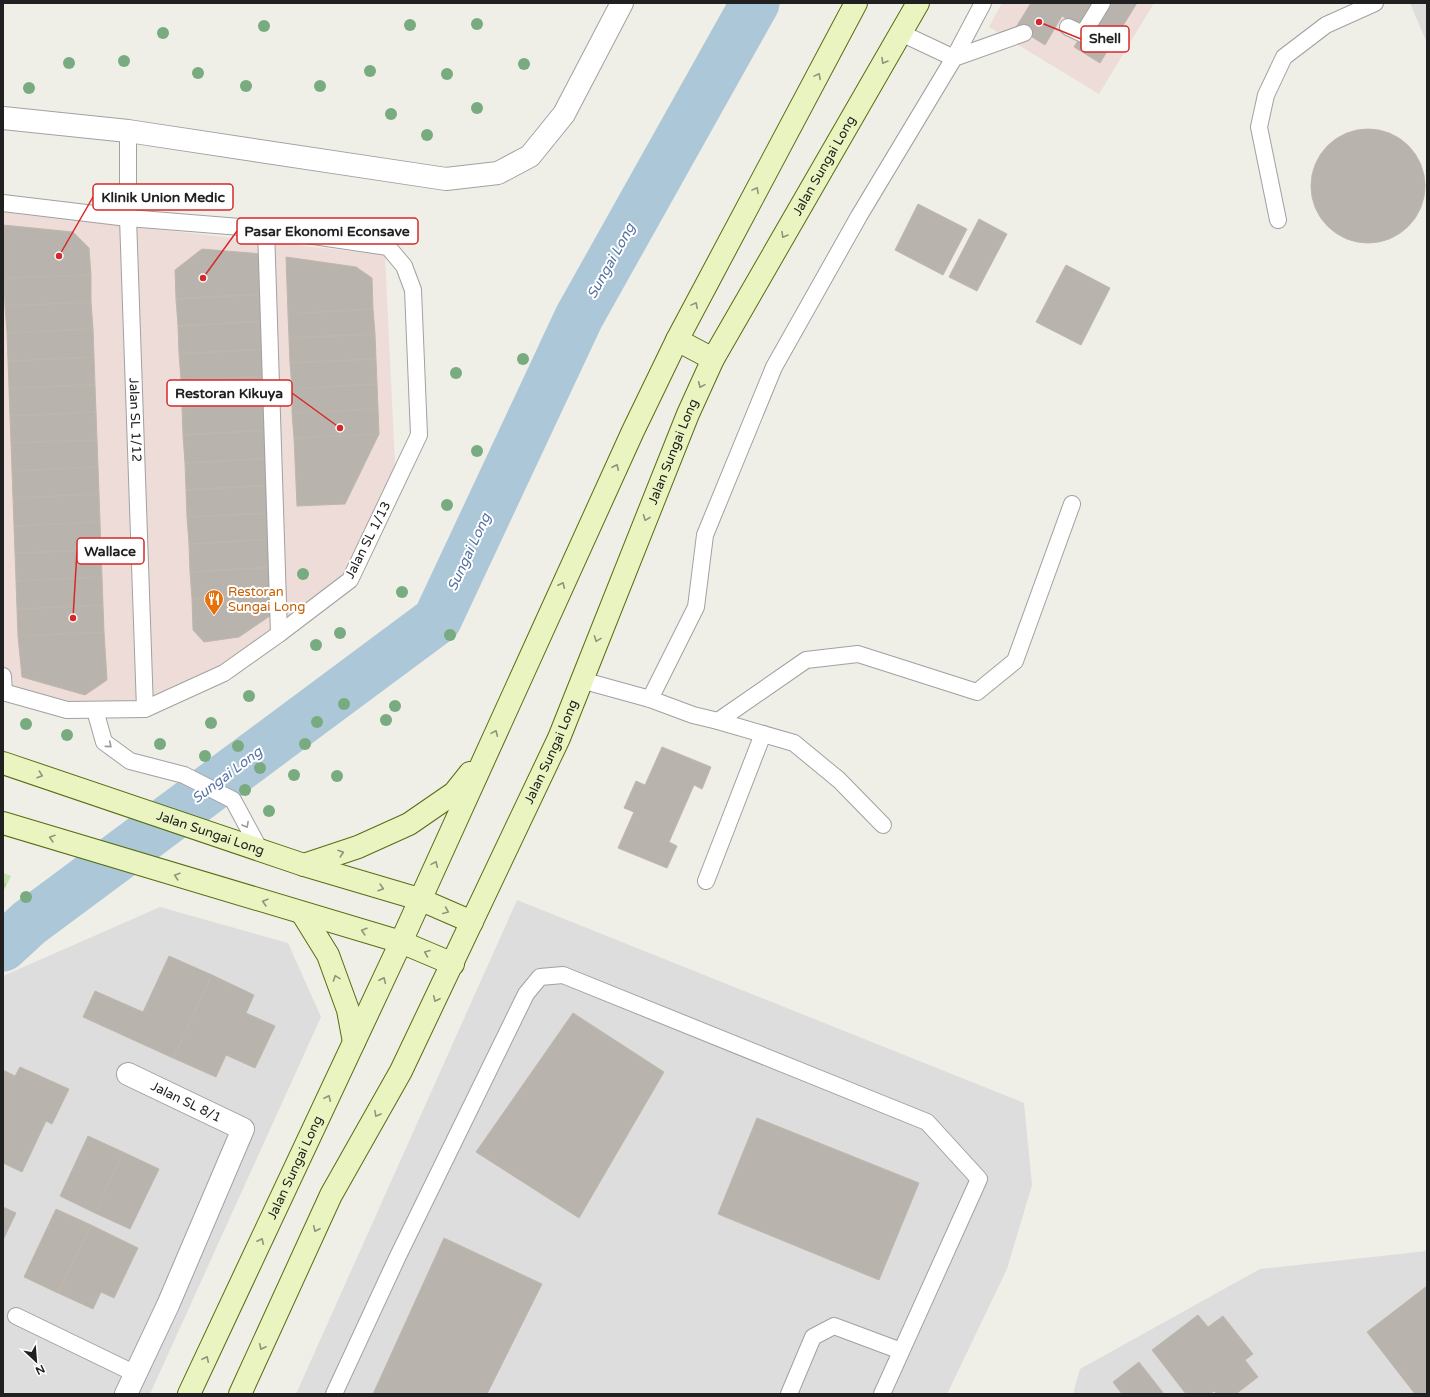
<svg xmlns="http://www.w3.org/2000/svg" width="1430" height="1397" font-family="'Varela Round',sans-serif">
  <style>
    .residential { fill: #dedddd }
    .commercial { fill: #eedcd8 }
    .grass { fill: url(#grass-tufts) }
    .lines { fill: none; stroke-linecap: round; stroke-linejoin: round }
    .river { stroke: #acc8d8; stroke-width: 49 }
    .building { fill: #b8b4ad; stroke: #c0b7ab }
    .lane-casing { stroke: #a1a1a1; stroke-width: 18 }
    .street-casing { stroke: #a1a1a1; stroke-width: 24 }
    .secondary-casing { stroke: #576d10; stroke-width: 24 }
    .lane { stroke: #fff; stroke-width: 16 }
    .street { stroke: #fff; stroke-width: 22 }
    .secondary { stroke: #eaf4c1; stroke-width: 22 }
    .tree { fill: #78ab80 }
    .oneway { stroke: #8f9579 }
    .oneway2 { stroke: #9b9b9b }
    .labels { text-anchor: middle; dominant-baseline: central; stroke-width: 4; stroke-linejoin: round; paint-order: stroke }
    .street-label { font-size: 13px; fill: #202020; stroke: #fff }
    .food-label { font-size: 13px; fill: #c56008; stroke: #fff; text-anchor: start }
    .water-label { font-size: 14px; font-style: italic; fill: #5573a6; stroke: #fff }
    .leader { fill: none; stroke: #d62828; stroke-width: 1.5 }
    .callout-dot { fill: #d62828; stroke: #fff; stroke-width: 1.5 }
    .callout { fill: #fff; stroke: #d62828; stroke-width: 1.5 }
    .callout-label { font-size: 14px; text-anchor: middle; font-weight: bold; fill: #202020 }
  </style>
  <defs>
    <pattern id="grass-tufts" width="24" height="20" patternUnits="userSpaceOnUse"><rect width="24" height="20" fill="#c4e4b2"/><path d="M3 7l-1-3M5 7V3M7 7l1-3M15 17l-1-3M17 17v-4M19 17l1-3" fill="none" stroke="#a8c399"/></pattern>
  </defs>
  <rect width="100%" height="100%" fill="#efeee7"/>
  <!-- residential -->
  <path class="residential" d="M 1410,3 L 1427,3 L 1427,43 Z
    M 517,900 L 1024,1103 L 1032,1185 L 1007,1269 L 947,1394 L 296,1394 Z
    M 160,907 L 288,943 L 321,1017 L 150,1394 L 3,1394 L 3,976 Z
    M 1427,1251 L 1427,1394 L 1073,1394 L 1080,1369 L 1260,1269 Z"/>
  <!-- commercial -->
  <path class="commercial" d="M 1002,3 L 1154,3 L 1099,94 L 989,27 Z
    M 3,212 L 385,255 L 395,466 L 346,576 L 223,665 L 135,703 L 68,702 L 3,683 Z"/>
  <!-- grass -->
  <path class="grass" d="M 3,873 L 11,876 L 3,892 Z"/>
  <g class="lines">
    <!-- river -->
    <path class="river" d="M 3,947 L 29,923 L 437,620 L 579,317 L 755,3"/>
  </g>
  <!-- building -->
  <path class="building" d="M 1031,3 L 1101,3 L 1084,29 L 1062,16 L 1045,45 L 1016,27 Z
    M 1101,3 L 1137,3 L 1100,63 L 1074,47 Z
    M1311 186a57 57 0 1 1 114 0a57 57 0 1 1-114 0Z
    M 918,204 L 967,229 L 943,275 L 895,250 Z
    M 979,219 L 1007,234 L 977,291 L 949,277 Z
    M 3,225 L 73,232 L 89,248 L 91,275 L 4,278 Z
    M 202,249 L 263,254 L 263,294 L 176,299 L 175,270 Z
    M 286,257 L 356,267 L 372,278 L 373,309 L 288,314 Z
    M 1066,265 L 1110,288 L 1081,345 L 1036,322 Z
    M 91,275 L 91,302 L 5,306 L 4,278 Z
    M 263,294 L 265,321 L 178,326 L 176,299 Z
    M 91,302 L 93,329 L 7,333 L 5,306 Z
    M 373,309 L 375,334 L 289,338 L 288,314 Z
    M 265,321 L 266,349 L 179,354 L 178,326 Z
    M 93,329 L 94,357 L 8,361 L 7,333 Z
    M 375,334 L 376,359 L 290,363 L 289,338 Z
    M 266,349 L 268,376 L 181,380 L 179,354 Z
    M 94,357 L 95,385 L 9,388 L 8,361 Z
    M 376,359 L 377,384 L 292,389 L 290,363 Z
    M 268,376 L 269,403 L 182,408 L 181,380 Z
    M 377,384 L 378,409 L 292,413 L 292,389 Z
    M 95,385 L 96,412 L 10,416 L 9,388 Z
    M 269,403 L 271,430 L 183,435 L 182,408 Z
    M 378,409 L 379,434 L 294,438 L 292,413 Z
    M 96,412 L 97,440 L 11,443 L 10,416 Z
    M 271,430 L 272,458 L 185,463 L 183,435 Z
    M 379,434 L 345,504 L 297,506 L 294,438 Z
    M 97,440 L 98,467 L 12,471 L 11,443 Z
    M 272,458 L 274,485 L 186,490 L 185,463 Z
    M 98,467 L 99,494 L 13,498 L 12,471 Z
    M 274,485 L 275,513 L 187,517 L 186,490 Z
    M 99,494 L 100,522 L 14,526 L 13,498 Z
    M 275,513 L 276,539 L 189,544 L 187,517 Z
    M 100,522 L 101,550 L 15,553 L 14,526 Z
    M 276,539 L 278,567 L 190,572 L 189,544 Z
    M 101,550 L 102,577 L 16,581 L 15,553 Z
    M 278,567 L 279,594 L 192,599 L 190,572 Z
    M 102,577 L 103,605 L 17,609 L 16,581 Z
    M 279,594 L 280,609 L 239,637 L 204,642 L 193,630 L 192,599 Z
    M 103,605 L 104,632 L 18,636 L 17,609 Z
    M 104,632 L 107,680 L 85,695 L 22,677 L 18,636 Z
    M 662,747 L 711,767 L 702,789 L 694,785 L 669,842 L 677,846 L 667,868 L 618,848 L 634,812 L 624,808 L 636,781 L 645,785 Z
    M 169,956 L 212,975 L 173,1058 L 83,1017 L 95,991 L 143,1012 Z
    M 212,975 L 254,995 L 246,1013 L 275,1026 L 255,1068 L 226,1055 L 216,1077 L 173,1058 Z
    M 573,1013 L 664,1072 L 579,1218 L 476,1152 Z
    M 20,1067 L 69,1089 L 52,1124 L 46,1121 L 22,1172 L 3,1163 L 3,1070 L 15,1076 Z
    M 757,1118 L 919,1183 L 879,1280 L 718,1214 Z
    M 88,1136 L 123,1152 L 95,1213 L 60,1196 Z
    M 123,1152 L 159,1169 L 130,1229 L 95,1213 Z
    M 3,1207 L 16,1213 L 3,1240 Z
    M 56,1209 L 91,1225 L 58,1293 L 24,1277 Z
    M 91,1225 L 138,1248 L 114,1298 L 101,1292 L 93,1309 L 58,1293 Z
    M 444,1238 L 542,1284 L 487,1394 L 373,1394 Z
    M 1427,1286 L 1427,1394 L 1415,1394 L 1367,1332 Z
    M 1198,1315 L 1208,1327 L 1223,1316 L 1253,1354 L 1245,1360 L 1258,1377 L 1236,1394 L 1217,1394 L 1214,1391 L 1210,1394 L 1186,1394 L 1152,1350 Z
    M 1139,1362 L 1164,1394 L 1122,1394 L 1113,1382 Z"/>
  <g class="lines">
    <defs>
      <g id="lane">
        <path d="M 1068,27 L 1083,34 L 1102,3"/>
        <path d="M 901,33 L 954,58 L 983,3"/>
        <path id="s1" d="M 128,131 L 128,218 L 145,709"/>
        <path d="M 3,203 L 128,218 L 266,229 L 388,247 L 404,266 L 413,290 L 419,435 L 350,580 L 279,634 L 224,673 L 145,709 L 67,710 L 3,692"/>
        <path d="M 1278,220 L 1259,127 L 1266,95 L 1284,57 L 1326,25 L 1375,3"/>
        <path d="M 266,229 L 279,634"/>
        <path d="M 3,676 L 4,692"/>
        <path d="M 581,680 L 650,699 L 693,715 L 718,721 L 794,743 L 839,780 L 883,825"/>
        <path d="M 650,699 L 696,607 L 705,535 L 774,367 L 859,216 L 954,58 L 1024,33"/>
        <path d="M 95,710 L 104,742 L 130,761 L 184,775 L 233,800 L 260,850"/>
        <path d="M 718,721 L 806,660 L 858,654 L 977,692 L 1015,661 L 1072,504"/>
        <path d="M 706,881 L 763,734"/>
        <path d="M 16,1316 L 136,1374"/>
        <path d="M 334,1394 L 398,1256 L 526,994 L 540,977 L 563,975 L 927,1122 L 979,1179 L 882,1394"/>
        <path d="M 789,1394 L 813,1337 L 834,1326 L 901,1351"/>
      </g>
      <path id="street" d="M 3,118 L 128,131 L 446,179 L 498,173 L 530,156 L 564,114 L 622,3
        M 126,1394 L 168,1305 L 243,1129 L 128,1074"/>
      <g id="secondary">
        <path d="M 677,340 L 713,359"/>
        <path id="s2" d="M 3,763 L 304,865 L 419,899 L 472,922"/>
        <path d="M 3,823 L 401,942 L 453,964"/>
        <path d="M 304,865 L 358,847 L 409,824 L 454,793 L 470,773"/>
        <path d="M 302,913 L 328,955 L 348,1010 L 354,1042"/>
        <path id="s3" d="M 189,1394 L 401,942 L 633,431 L 677,340 L 856,3"/>
        <path id="s4" d="M 240,1394 L 331,1195 L 401,1071 L 559,738 L 688,414 L 713,359 L 918,3"/>
      </g>
    </defs>
    <!-- lane casing -->
    <use href="#lane" class="lane-casing"/>
    <!-- street casing -->
    <use href="#street" class="street-casing"/>
    <!-- secondary casing -->
    <use href="#secondary" class="secondary-casing"/>
    <!-- lane -->
    <use href="#lane" class="lane"/>
    <!-- street -->
    <use href="#street" class="street"/>
    <!-- secondary -->
    <use href="#secondary" class="secondary"/>
  </g>
  <!-- trees -->
  <g class="tree">
    <circle cx="477" cy="24" r="6"/>
    <circle cx="410" cy="25" r="6"/>
    <circle cx="264" cy="26" r="6"/>
    <circle cx="163" cy="33" r="6"/>
    <circle cx="124" cy="61" r="6"/>
    <circle cx="69" cy="63" r="6"/>
    <circle cx="524" cy="64" r="6"/>
    <circle cx="370" cy="71" r="6"/>
    <circle cx="198" cy="73" r="6"/>
    <circle cx="447" cy="74" r="6"/>
    <circle cx="246" cy="86" r="6"/>
    <circle cx="320" cy="86" r="6"/>
    <circle cx="29" cy="88" r="6"/>
    <circle cx="477" cy="108" r="6"/>
    <circle cx="391" cy="114" r="6"/>
    <circle cx="427" cy="135" r="6"/>
    <circle cx="523" cy="359" r="6"/>
    <circle cx="456" cy="373" r="6"/>
    <circle cx="477" cy="451" r="6"/>
    <circle cx="447" cy="505" r="6"/>
    <circle cx="303" cy="574" r="6"/>
    <circle cx="402" cy="592" r="6"/>
    <circle cx="340" cy="633" r="6"/>
    <circle cx="450" cy="635" r="6"/>
    <circle cx="316" cy="645" r="6"/>
    <circle cx="249" cy="696" r="6"/>
    <circle cx="344" cy="704" r="6"/>
    <circle cx="395" cy="706" r="6"/>
    <circle cx="386" cy="720" r="6"/>
    <circle cx="317" cy="722" r="6"/>
    <circle cx="211" cy="723" r="6"/>
    <circle cx="26" cy="724" r="6"/>
    <circle cx="67" cy="735" r="6"/>
    <circle cx="160" cy="744" r="6"/>
    <circle cx="305" cy="744" r="6"/>
    <circle cx="238" cy="746" r="6"/>
    <circle cx="205" cy="756" r="6"/>
    <circle cx="260" cy="768" r="6"/>
    <circle cx="294" cy="775" r="6"/>
    <circle cx="337" cy="776" r="6"/>
    <circle cx="245" cy="790" r="6"/>
    <circle cx="269" cy="811" r="6"/>
    <circle cx="26" cy="897" r="6"/>
  </g>
  <!-- one-way arrows -->
  <defs><path id="oneway-chevron" d="M-2-3.5L2.5 0L-2 3.5" fill="none" stroke-width="1.6" stroke-linecap="round" stroke-linejoin="round"/></defs>
  <g class="oneway">
    <use href="#oneway-chevron" transform="translate(884 61) rotate(120)"/>
    <use href="#oneway-chevron" transform="translate(818 76) rotate(-62)"/>
    <use href="#oneway-chevron" transform="translate(756 190) rotate(-62)"/>
    <use href="#oneway-chevron" transform="translate(784 235) rotate(120)"/>
    <use href="#oneway-chevron" transform="translate(695 305) rotate(-62)"/>
    <use href="#oneway-chevron" transform="translate(701 385) rotate(114)"/>
    <use href="#oneway-chevron" transform="translate(616 467) rotate(-65)"/>
    <use href="#oneway-chevron" transform="translate(646 518) rotate(112)"/>
    <use href="#oneway-chevron" transform="translate(562 585) rotate(-65)"/>
    <use href="#oneway-chevron" transform="translate(597 639) rotate(111)"/>
    <use href="#oneway-chevron" transform="translate(495 733) rotate(-66)"/>
    <use href="#oneway-chevron" transform="translate(40 775) rotate(19)"/>
    <use href="#oneway-chevron" transform="translate(52 838) rotate(-163)"/>
    <use href="#oneway-chevron" transform="translate(341 853) rotate(-18)"/>
    <use href="#oneway-chevron" transform="translate(435 864) rotate(-66)"/>
    <use href="#oneway-chevron" transform="translate(177 876) rotate(-163)"/>
    <use href="#oneway-chevron" transform="translate(381 888) rotate(17)"/>
    <use href="#oneway-chevron" transform="translate(265 902) rotate(-164)"/>
    <use href="#oneway-chevron" transform="translate(446 911) rotate(23)"/>
    <use href="#oneway-chevron" transform="translate(364 931) rotate(-163)"/>
    <use href="#oneway-chevron" transform="translate(427 953) rotate(-158)"/>
    <use href="#oneway-chevron" transform="translate(336 978) rotate(-110)"/>
    <use href="#oneway-chevron" transform="translate(383 980) rotate(-65)"/>
    <use href="#oneway-chevron" transform="translate(436 999) rotate(115)"/>
    <use href="#oneway-chevron" transform="translate(328 1098) rotate(-65)"/>
    <use href="#oneway-chevron" transform="translate(377 1114) rotate(119)"/>
    <use href="#oneway-chevron" transform="translate(316 1229) rotate(115)"/>
    <use href="#oneway-chevron" transform="translate(261 1241) rotate(-65)"/>
    <use href="#oneway-chevron" transform="translate(262 1347) rotate(115)"/>
    <use href="#oneway-chevron" transform="translate(206 1359) rotate(-65)"/>
  </g>
  <g class="oneway2">
    <use href="#oneway-chevron" transform="translate(109 745) rotate(40)"/>
    <use href="#oneway-chevron" transform="translate(246 825) rotate(61)"/>
  </g>
  <!-- icons -->
  <defs>
    <symbol id="restaurant-pin" viewBox="-11 -11 22 30"><path d="M0 17L-7.5 6A9.5 9.5 0 1 1 7.5 6Z" fill="#e8710a" stroke="#fff"/><path d="M-5-6h1v4h1v-4h1v4h1v-4h1v5L-1.5 .5V6h-2V.5L-5-1ZM5-6V6H3V1.5H1.5Q1.5-4 5-6Z" fill="#fff"/></symbol>
  </defs>
  <g fill-rule="evenodd">
    <use href="#restaurant-pin" x="203" y="588" width="22" height="30"/>
  </g>
  <g class="labels">
    <!-- street labels -->
    <g class="street-label">
      <text stroke="none"><textPath href="#s4" startOffset="1362">Jalan Sungai Long</textPath></text>
      <text stroke="none"><textPath href="#s1" startOffset="289">Jalan SL 1/12</textPath></text>
      <text stroke="none"><textPath href="#s4" startOffset="1038">Jalan Sungai Long</textPath></text>
      <text transform="translate(368 540) rotate(-63)">Jalan SL 1/13</text>
      <text stroke="none"><textPath href="#s4" startOffset="714">Jalan Sungai Long</textPath></text>
      <text stroke="none"><textPath href="#s2" startOffset="219">Jalan Sungai Long</textPath></text>
      <text transform="translate(186 1102) rotate(26)">Jalan SL 8/1</text>
      <text stroke="none"><textPath href="#s3" startOffset="250">Jalan Sungai Long</textPath></text>
    </g>
    <!-- food labels -->
    <g class="food-label">
      <text x="228" y="592">Restoran<tspan x="228" dy="15">Sungai Long</tspan></text>
    </g>
    <!-- water labels -->
    <g class="water-label">
      <text transform="translate(611 261) rotate(-61)">Sungai Long</text>
      <text transform="translate(469 552) rotate(-65)">Sungai Long</text>
      <text transform="translate(227 775) rotate(-37)">Sungai Long</text>
    </g>
  </g>
  <!-- callouts -->
  <path class="leader" d="M1039 22L1081 39M59 256L93 197M203 278L237 231M340 428L292 393M73 618L77 551"/>
  <g class="callout-dot">
    <circle cx="1039" cy="22" r="4"/>
    <circle cx="59" cy="256" r="4"/>
    <circle cx="203" cy="278" r="4"/>
    <circle cx="340" cy="428" r="4"/>
    <circle cx="73" cy="618" r="4"/>
  </g>
  <g class="callout">
    <rect x="1081" y="26" width="48" height="26" rx="4"/>
    <rect x="93" y="184" width="140" height="26" rx="4"/>
    <rect x="237" y="218" width="181" height="26" rx="4"/>
    <rect x="167" y="380" width="125" height="26" rx="4"/>
    <rect x="77" y="538" width="67" height="26" rx="4"/>
  </g>
  <g class="callout-label">
    <text x="1105" y="43">Shell</text>
    <text x="163" y="202">Klinik Union Medic</text>
    <text x="327" y="236">Pasar Ekonomi Econsave</text>
    <text x="229" y="398">Restoran Kikuya</text>
    <text x="110" y="556">Wallace</text>
  </g>
  <!-- border -->
  <rect width="1430" height="1397" fill="none" stroke="#202020" stroke-width="8"/>
  <!-- north arrow -->
  <g transform="translate(36 1361) rotate(154)" stroke="#ffffff" stroke-width="3" paint-order="stroke">
  <path d="M0-3L7 15L0 10L-7 15Z" fill="#202020"/>
  <text y="-6" font-size="11" font-weight="bold" text-anchor="middle" fill="#202020">N</text>
  </g>
</svg>
